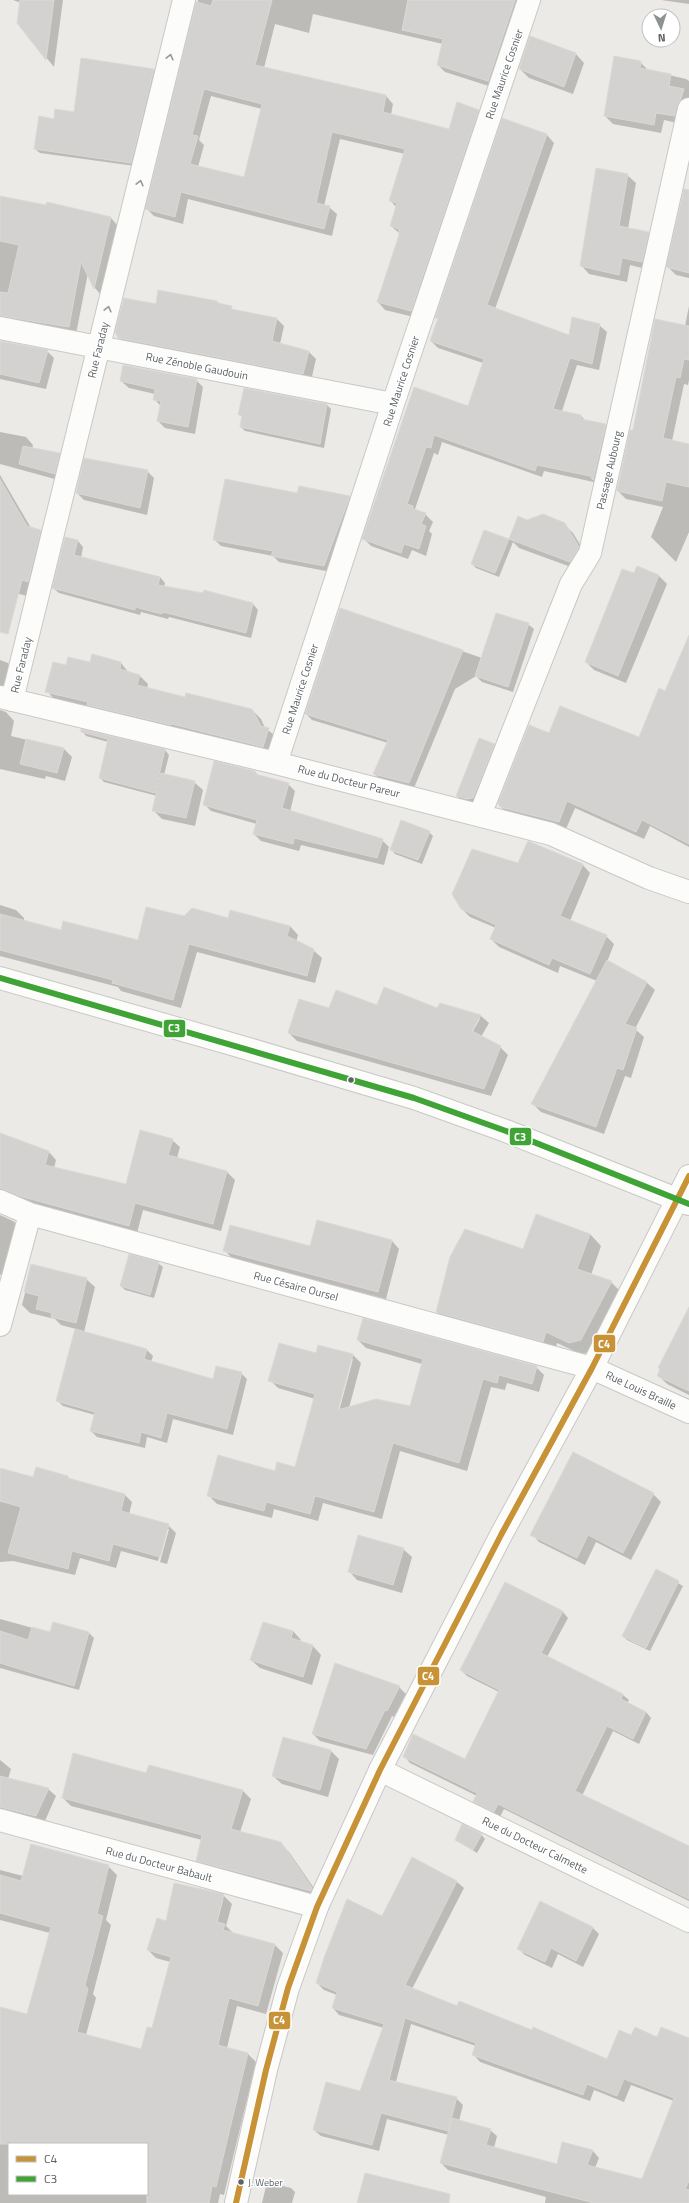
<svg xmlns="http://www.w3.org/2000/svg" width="689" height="2203" font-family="'Titillium Web',sans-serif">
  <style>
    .shadow { fill: #0003; fill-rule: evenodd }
    .building { fill: #d4d2d1; stroke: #dbd8d6; fill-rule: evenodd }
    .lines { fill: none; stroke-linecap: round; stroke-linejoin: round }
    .minor-casing { stroke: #c8c8c8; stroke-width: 24 }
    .tertiary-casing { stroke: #c8c8c8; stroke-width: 24 }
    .minor { stroke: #fcfcfb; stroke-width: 22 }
    .tertiary { stroke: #fcfcfb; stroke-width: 22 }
    .bus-1-casing { stroke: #fff; stroke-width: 9 }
    .bus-2-casing { stroke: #fff; stroke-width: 9 }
    .bus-1 { stroke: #c89337; stroke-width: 6 }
    .bus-2 { stroke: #3fa435; stroke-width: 6 }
    .oneway { stroke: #94989a }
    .bus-dot { fill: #5c6265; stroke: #fff; stroke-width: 1.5 }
    .labels { text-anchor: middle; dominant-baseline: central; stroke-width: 3; stroke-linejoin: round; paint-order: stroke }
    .bus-label { font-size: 10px; fill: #5c6265; stroke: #fff; text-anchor: start }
    .street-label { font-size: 11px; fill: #5c6265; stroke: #fff }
    .line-badge { stroke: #fff; stroke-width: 1.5 }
    .badge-label { font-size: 11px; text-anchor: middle; font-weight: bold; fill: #fff }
  </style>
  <rect width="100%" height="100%" fill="#eceae7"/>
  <!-- shadow -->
  <path class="shadow" d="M 13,0 L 63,0 L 54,67 L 18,23 L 21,3 Z
    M 198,0 L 523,0 L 495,88 L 445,72 L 438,65 L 443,44 L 313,14 L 309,33 L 275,24 L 264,68 L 386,96 L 393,104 L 391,115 L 450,130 L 478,111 L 486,118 L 418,318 L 385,310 L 378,302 L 400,234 L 391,226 L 396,207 L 390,200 L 405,154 L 340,139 L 324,206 L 329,207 L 337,214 L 332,236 L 188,199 L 183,224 L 154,216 L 147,209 ZM 211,96 L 262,109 L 245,178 L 198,167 L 204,145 L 199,140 Z
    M 661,0 L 689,0 L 689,4 Z
    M 531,37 L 576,54 L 584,63 L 573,94 L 529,78 L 520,69 Z
    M 640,62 L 648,70 L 686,79 L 689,81 L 689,108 L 682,124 L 664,120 L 661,133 L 613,124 L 605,116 Z
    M 154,70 L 158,75 L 135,166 L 40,153 L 35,149 L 55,120 L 75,113 Z
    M 503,120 L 547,135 L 554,143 L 495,309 L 569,337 L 599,325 L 607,332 L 599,370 L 577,365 L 562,411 L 581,416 L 586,421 L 605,425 L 613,432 L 598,483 L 544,471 L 542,477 L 442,442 L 438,455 L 434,453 L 415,509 L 425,514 L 433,522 L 429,531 L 432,534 L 426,556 L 412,550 L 408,559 L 371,546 L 363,538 L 415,388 L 469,407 L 483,363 L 438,348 L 431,341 L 438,319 L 436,317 Z
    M 627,175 L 636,183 L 628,229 L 648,233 L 657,241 L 650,270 L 630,265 L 627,282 L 589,274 L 581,265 Z
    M 0,197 L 111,218 L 118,226 L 101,295 L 95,288 L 88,273 L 76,334 L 0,326 Z
    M 689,218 L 689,278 L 676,275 L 668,267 Z
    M 217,302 L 235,310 L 277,319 L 284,326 L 280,344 L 309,352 L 316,359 L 311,381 L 127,345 L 119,337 L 156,305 Z
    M 689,306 L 689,380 L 688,385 L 684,384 L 672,441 L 689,445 L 689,532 L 676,562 L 651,537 L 663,507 L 626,499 L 618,491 L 633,431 L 685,326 Z
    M 0,342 L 47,351 L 54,358 L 46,389 L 0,379 Z
    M 196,380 L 203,387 L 195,434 L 165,428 L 158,421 L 161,406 L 154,399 L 155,394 L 129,388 L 121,381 Z
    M 244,389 L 327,405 L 331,409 L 324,448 L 245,431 L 241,427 L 243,418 L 239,414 Z
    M 0,432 L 26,437 L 33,445 L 32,449 L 59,454 L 67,461 L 62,481 L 0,464 Z
    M 147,471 L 154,478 L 147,515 L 84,500 L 77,493 Z
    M 0,475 L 31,528 L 40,531 L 48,538 L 27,596 L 0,589 Z
    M 298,494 L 350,497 L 356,503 L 331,572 L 279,562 L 273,556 L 221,546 L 215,540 Z
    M 519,518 L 527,521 L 564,524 L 573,533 L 587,556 L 579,570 L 519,548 L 513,542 L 499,577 L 476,568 L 472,564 L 484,532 L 509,540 Z
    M 66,538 L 78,541 L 83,547 L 81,558 L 160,577 L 165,583 L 164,587 L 204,595 L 204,591 L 253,604 L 258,610 L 251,638 L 169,617 L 168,619 L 141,612 L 140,615 L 59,593 L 53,588 Z
    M 638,567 L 659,576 L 667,584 L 626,683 L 594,670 L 586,662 Z
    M 340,609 L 482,658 L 528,624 L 534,629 L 513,692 L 482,682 L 476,676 L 455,689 L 414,788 L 380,779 L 374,774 L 388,743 L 312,720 L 306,714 Z
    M 689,650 L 689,847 L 650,826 L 644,839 L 575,808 L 566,829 L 509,815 L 501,807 L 550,734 L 640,738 Z
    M 0,660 L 8,663 L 16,671 L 0,696 Z
    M 90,663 L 121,663 L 129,673 L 140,676 L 148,684 L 147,689 L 185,699 L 252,710 L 261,719 L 265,728 L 277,737 L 272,755 L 55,700 L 47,691 L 66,666 Z
    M 0,710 L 6,712 L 14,721 L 11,736 L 64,749 L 72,757 L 65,781 L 46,776 L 45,779 L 0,769 Z
    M 82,731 L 165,750 L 169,755 L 164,775 L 194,782 L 203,790 L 195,826 L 162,819 L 153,810 L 157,796 L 104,782 L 100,778 L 108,742 L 86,736 Z
    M 480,739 L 494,745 L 503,753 L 482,806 L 465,805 L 457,796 Z
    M 255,772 L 259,776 L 288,784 L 295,791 L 290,812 L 382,840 L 389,847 L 384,865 L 301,845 L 299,851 L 261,841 L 254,834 L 257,824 L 211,811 L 204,804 Z
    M 429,832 L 433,836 L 422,864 L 395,854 L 391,849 Z
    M 518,864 L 582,864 L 590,873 L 570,921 L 606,936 L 614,944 L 607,962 L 646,982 L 655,990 L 635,1029 L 644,1037 L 631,1078 L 625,1076 L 604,1134 L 541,1112 L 533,1104 L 597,981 L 560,966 L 558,973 L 499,947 L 491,939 L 496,928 L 470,917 L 461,908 Z
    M 0,905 L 16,910 L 24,918 L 24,921 L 62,931 L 138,941 L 184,917 L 228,919 L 290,926 L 298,935 L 296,942 L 313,950 L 322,958 L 315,983 L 197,952 L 181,1008 L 121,991 L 118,987 L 0,956 Z
    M 440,1004 L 481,1016 L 489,1023 L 481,1037 L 500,1047 L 508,1055 L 491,1096 L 297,1041 L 289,1033 L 377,1006 L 437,1009 ZM 478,1019 L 480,1019 L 470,1036 L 468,1035 Z
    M 0,1134 L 49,1152 L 56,1160 L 54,1168 L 127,1185 L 172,1140 L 180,1147 L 177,1158 L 227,1172 L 235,1180 L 221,1231 L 143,1210 L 137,1233 L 0,1199 Z
    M 0,1215 L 13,1221 L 21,1229 L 11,1271 L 0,1275 Z
    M 318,1221 L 392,1241 L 399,1249 L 386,1299 L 232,1258 L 224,1250 L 311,1247 Z
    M 590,1234 L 601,1246 L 591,1275 L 611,1282 L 622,1293 L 592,1352 L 581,1354 L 557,1343 L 555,1353 L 448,1323 L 437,1312 L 523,1251 Z
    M 158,1263 L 163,1267 L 154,1298 L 125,1290 L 121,1286 Z
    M 32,1265 L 86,1279 L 95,1287 L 84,1332 L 147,1350 L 153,1356 L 151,1362 L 214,1380 L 241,1373 L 247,1379 L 233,1435 L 173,1419 L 167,1443 L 147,1437 L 145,1448 L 97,1437 L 91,1431 L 95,1415 L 63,1406 L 57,1400 L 76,1329 L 61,1325 L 55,1319 L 30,1313 L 22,1305 Z
    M 689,1309 L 689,1395 L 667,1384 L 658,1375 Z
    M 358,1340 L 536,1367 L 544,1375 L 539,1392 L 507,1383 L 505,1390 L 491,1387 L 467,1471 L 400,1451 L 382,1519 L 323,1503 L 318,1521 L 274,1509 L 272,1518 L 217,1504 L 209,1496 L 275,1472 L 295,1468 L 315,1399 L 278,1388 L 270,1380 L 317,1354 L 319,1346 L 353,1355 L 361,1363 L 349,1408 L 411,1407 L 422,1364 L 366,1348 ZM 351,1359 L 353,1359 L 338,1415 L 336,1415 Z
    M 0,1469 L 34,1478 L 68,1477 L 72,1481 L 125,1495 L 132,1502 L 129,1515 L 168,1525 L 176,1533 L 167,1564 L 160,1562 L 169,1529 L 167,1529 L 158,1561 L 121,1551 L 116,1568 L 80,1558 L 75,1575 L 13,1561 L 0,1562 Z
    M 653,1494 L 661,1502 L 631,1560 L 596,1542 L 585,1565 L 539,1542 L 532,1534 Z
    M 403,1549 L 412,1557 L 402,1593 L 357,1580 L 349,1571 Z
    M 656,1570 L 683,1586 L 650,1651 L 627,1640 L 623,1636 Z
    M 506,1583 L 563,1612 L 568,1618 L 547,1657 L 623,1695 L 629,1700 L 627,1703 L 646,1712 L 651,1718 L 639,1744 L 613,1731 L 582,1796 L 689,1847 L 689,1901 L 504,1809 L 500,1817 L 480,1807 L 474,1801 L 477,1796 L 410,1763 L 405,1757 L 465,1760 L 499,1692 L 467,1676 L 461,1670 Z
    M 0,1619 L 51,1633 L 54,1623 L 89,1633 L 94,1638 L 79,1690 L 0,1668 Z
    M 293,1631 L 301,1640 L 300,1642 L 313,1646 L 321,1655 L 312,1685 L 260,1668 L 251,1660 Z
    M 399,1687 L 406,1694 L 394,1717 L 392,1716 L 373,1755 L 320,1741 L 313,1734 Z
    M 331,1751 L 339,1759 L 328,1797 L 282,1784 L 273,1776 Z
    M 0,1760 L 11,1769 L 8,1779 L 48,1789 L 56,1796 L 44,1823 L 0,1811 Z
    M 149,1766 L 243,1791 L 251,1799 L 240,1832 L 280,1843 L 289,1852 L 320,1897 L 205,1869 L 197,1860 L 202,1840 L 71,1806 L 63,1798 L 147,1774 Z
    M 481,1834 L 485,1839 L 477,1853 L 456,1840 Z
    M 413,1859 L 457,1882 L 464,1888 L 412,1989 L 607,2061 L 632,2036 L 689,2039 L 689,2203 L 545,2203 L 546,2197 L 448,2170 L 441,2163 L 449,2135 L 387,2119 L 379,2151 L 321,2136 L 314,2130 L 361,2092 L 384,2028 L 339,2015 L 333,2008 L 337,1995 L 324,1990 L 317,1983 L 382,1918 ZM 411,2024 L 476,2046 L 474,2055 L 480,2062 L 590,2101 L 594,2090 L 624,2102 L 631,2085 L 674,2101 L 643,2180 L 595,2168 L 599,2158 L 593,2151 L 563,2143 L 557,2165 L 494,2148 L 497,2136 L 490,2130 L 459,2121 L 463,2105 L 456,2098 L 396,2082 Z
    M 108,1866 L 117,1875 L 106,1920 L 111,1925 L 93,1994 L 96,1998 L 86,2035 L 142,2050 L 153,2030 L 170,1962 L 156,1958 L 148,1950 L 166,1923 L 223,1895 L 232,1904 L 226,1926 L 233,1933 L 274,1944 L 283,1953 L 266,2014 L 237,2006 L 227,2048 L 248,2054 L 256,2062 L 224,2195 L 220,2194 L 218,2203 L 0,2203 L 0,2008 L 27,2015 L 50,1933 L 0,1920 L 0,1870 L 23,1876 ZM 221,1900 L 223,1900 L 216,1927 L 214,1926 ZM 9,2144 L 147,2144 L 147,2194 L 9,2194 Z
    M 592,1927 L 599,1934 L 583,1967 L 558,1954 L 552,1968 L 525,1955 L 518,1948 Z
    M 267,2182 L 291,2188 L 295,2192 L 292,2203 L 262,2203 Z"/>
  <!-- building -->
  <path class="building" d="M 20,0 L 54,0 L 46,60 L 17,23 Z
    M 213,0 L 272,0 L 255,65 L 386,95 L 383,112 L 449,129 L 457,102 L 479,110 L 411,311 L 377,302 L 399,235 L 399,229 L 390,226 L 397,203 L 389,201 L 405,149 L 332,132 L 316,203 L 330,206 L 324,229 L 181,192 L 175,217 L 145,209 L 196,2 L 211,6 ZM 204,89 L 262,104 L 244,177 L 190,164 L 198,136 L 192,135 Z
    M 408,0 L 515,0 L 488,81 L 437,65 L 443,39 L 402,30 Z
    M 530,36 L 576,53 L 564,87 L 519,69 Z
    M 614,56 L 641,61 L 640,68 L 671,74 L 669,86 L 684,89 L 675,116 L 656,113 L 654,125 L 604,116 Z
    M 81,58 L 154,69 L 131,163 L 34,149 L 39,116 L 54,119 L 55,109 L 74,112 Z
    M 502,118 L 547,134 L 487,305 L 569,335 L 572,317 L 600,324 L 592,364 L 570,358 L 553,409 L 581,415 L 581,419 L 606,424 L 593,480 L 590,476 L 537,465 L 535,471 L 434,435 L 431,448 L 426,447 L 407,504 L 413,506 L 413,509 L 426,513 L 421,524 L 426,526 L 419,549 L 404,544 L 401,553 L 362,539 L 414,387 L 468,406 L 484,359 L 430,341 L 438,318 L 435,318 Z
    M 596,168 L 628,174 L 619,226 L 649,232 L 642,262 L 622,258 L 619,275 L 580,266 Z
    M 684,189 L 689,190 L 689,273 L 666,267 Z
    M 0,196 L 46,205 L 47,202 L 111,217 L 94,289 L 81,262 L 69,327 L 0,316 L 0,292 L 8,293 L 19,245 L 0,241 Z
    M 158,290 L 217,301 L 217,303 L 232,306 L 231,309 L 277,318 L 272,341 L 309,351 L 303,374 L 118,338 L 115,332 L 124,298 L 156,304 Z
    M 655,319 L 689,326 L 689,360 L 684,359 L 680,378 L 676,377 L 663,438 L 689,444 L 689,487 L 666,482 L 662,501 L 617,491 L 630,430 L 633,430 Z
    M 0,341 L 48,350 L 39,383 L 0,374 Z
    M 123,365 L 197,379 L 188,427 L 157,421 L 161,401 L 153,400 L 155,389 L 120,381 Z
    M 244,388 L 327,404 L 320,444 L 240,427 L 242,415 L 238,415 Z
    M 23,446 L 60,453 L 55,474 L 19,464 Z
    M 84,458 L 148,470 L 140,508 L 76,493 Z
    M 0,479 L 27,526 L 41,530 L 28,582 L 22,580 L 8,634 L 0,632 Z
    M 225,479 L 297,493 L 299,486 L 350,496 L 324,566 L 271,556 L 273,551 L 213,540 Z
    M 543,514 L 565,523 L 579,547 L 570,562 L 509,539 L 518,516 L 527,520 Z
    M 484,530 L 509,539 L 495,573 L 471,564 Z
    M 65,537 L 78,540 L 74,555 L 160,577 L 158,585 L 203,593 L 204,590 L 253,603 L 246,633 L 163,612 L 162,614 L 135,607 L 135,610 L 52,588 Z
    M 637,566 L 659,575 L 618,676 L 585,662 L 622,569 L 634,573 Z
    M 340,608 L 463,650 L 409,783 L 373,774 L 388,740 L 305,714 Z
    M 496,613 L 529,623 L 508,687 L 475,676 Z
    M 689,635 L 689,844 L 642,820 L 636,832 L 567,801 L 559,822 L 500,807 L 498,803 L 529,725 L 549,733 L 560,706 L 639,737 L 659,688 L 665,691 Z
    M 92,654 L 121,662 L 120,669 L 140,675 L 137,685 L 185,697 L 186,693 L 252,709 L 261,726 L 269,728 L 263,747 L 172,724 L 171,725 L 87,705 L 88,702 L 45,692 L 53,662 L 66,665 L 68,657 L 90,662 Z
    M 81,729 L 165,749 L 155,793 L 99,778 L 108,739 L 81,732 Z
    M 479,738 L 495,744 L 473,798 L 467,799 L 456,796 Z
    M 26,739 L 64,748 L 57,773 L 20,764 Z
    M 214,761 L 255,771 L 255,774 L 289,783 L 282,808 L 383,839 L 377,858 L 294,838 L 293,844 L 253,834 L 257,820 L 203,805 Z
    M 161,773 L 195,781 L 186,818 L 152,811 Z
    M 401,820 L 430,831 L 418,860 L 390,850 Z
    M 528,841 L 583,864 L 560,916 L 607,935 L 590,974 L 552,958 L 549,965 L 490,939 L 496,925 L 461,909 L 452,894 L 472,849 L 518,863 Z
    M 146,907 L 184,916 L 192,908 L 228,918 L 230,910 L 290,926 L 287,936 L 314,949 L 307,976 L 189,944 L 173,1000 L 112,983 L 113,980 L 0,950 L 0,914 L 61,930 L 63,921 L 138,940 Z
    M 607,960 L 647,982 L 625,1024 L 637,1028 L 623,1070 L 617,1068 L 596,1127 L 531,1104 Z
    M 384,987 L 437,1008 L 440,1003 L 481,1015 L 472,1031 L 501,1046 L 484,1089 L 288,1033 L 299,999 L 329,1008 L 336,990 L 377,1005 Z
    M 140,1130 L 173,1139 L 168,1155 L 227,1171 L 213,1224 L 135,1203 L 129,1226 L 23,1197 L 0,1188 L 0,1133 L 49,1151 L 45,1165 L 126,1184 Z
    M 536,1214 L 590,1234 L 577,1269 L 612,1281 L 581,1340 L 569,1343 L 546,1332 L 543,1342 L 436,1312 L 450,1257 L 465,1229 L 523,1249 Z
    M 317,1220 L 392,1240 L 378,1292 L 223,1251 L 230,1225 L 310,1246 Z
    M 129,1254 L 159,1262 L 150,1295 L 120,1286 Z
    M 31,1264 L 87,1278 L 76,1323 L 51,1317 L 52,1313 L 36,1309 L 39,1296 L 24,1292 Z
    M 689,1307 L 689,1391 L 657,1376 L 660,1369 L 658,1368 Z
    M 363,1318 L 537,1366 L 532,1384 L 499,1375 L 497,1383 L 483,1379 L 459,1463 L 393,1443 L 374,1512 L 315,1496 L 310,1514 L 266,1502 L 264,1511 L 207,1496 L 218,1455 L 275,1471 L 277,1462 L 295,1467 L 315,1394 L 268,1381 L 279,1343 L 316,1353 L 318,1345 L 353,1354 L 338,1410 L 376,1399 L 410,1406 L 423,1359 L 357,1340 Z
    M 75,1329 L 147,1349 L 144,1359 L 213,1379 L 216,1366 L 242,1372 L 227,1429 L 167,1413 L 161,1438 L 141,1432 L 139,1443 L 90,1431 L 95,1412 L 56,1401 Z
    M 573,1452 L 654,1493 L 623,1553 L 588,1535 L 577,1558 L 530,1535 Z
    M 36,1467 L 68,1476 L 68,1478 L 125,1494 L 121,1511 L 169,1524 L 160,1557 L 113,1544 L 109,1561 L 72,1551 L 68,1569 L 8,1553 L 21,1507 L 0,1501 L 0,1468 L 33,1477 Z
    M 358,1535 L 404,1548 L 393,1585 L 348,1572 Z
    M 656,1569 L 679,1581 L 646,1648 L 622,1636 Z
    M 505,1582 L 563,1611 L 541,1653 L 623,1694 L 621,1699 L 646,1712 L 633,1739 L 607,1726 L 575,1791 L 689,1846 L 689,1899 L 498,1804 L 494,1812 L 473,1802 L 477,1793 L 403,1757 L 413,1734 L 465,1759 L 499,1690 L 460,1670 Z
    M 53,1622 L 89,1632 L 74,1686 L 0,1663 L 0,1631 L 28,1640 L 32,1627 L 50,1632 Z
    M 263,1622 L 293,1631 L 291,1638 L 313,1645 L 303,1677 L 250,1660 Z
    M 335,1663 L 400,1686 L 387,1711 L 385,1710 L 366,1749 L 312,1734 Z
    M 283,1737 L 331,1750 L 320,1790 L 272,1776 Z
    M 73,1753 L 146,1773 L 149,1765 L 243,1790 L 231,1829 L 281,1842 L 312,1888 L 311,1891 L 196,1861 L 202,1835 L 62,1798 Z
    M 0,1776 L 49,1788 L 36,1816 L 0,1807 Z
    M 462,1824 L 482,1834 L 473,1850 L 455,1840 Z
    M 31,1844 L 109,1865 L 97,1914 L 103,1916 L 85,1985 L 88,1989 L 77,2032 L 141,2049 L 147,2027 L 152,2028 L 171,1957 L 147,1950 L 157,1918 L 166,1921 L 174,1883 L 224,1894 L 217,1922 L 225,1924 L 223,1930 L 275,1944 L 258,2006 L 229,1998 L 218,2045 L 248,2053 L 216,2187 L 212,2186 L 209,2203 L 147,2203 L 147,2144 L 0,2144 L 0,2007 L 27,2014 L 51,1927 L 0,1913 L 0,1875 L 21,1881 Z
    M 412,1857 L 457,1881 L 405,1985 L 457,2006 L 459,2001 L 532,2030 L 533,2027 L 607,2059 L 619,2030 L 631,2035 L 635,2027 L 657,2037 L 661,2027 L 689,2038 L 689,2181 L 685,2189 L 689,2190 L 689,2203 L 594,2203 L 440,2163 L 452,2118 L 491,2129 L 486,2145 L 557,2164 L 562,2142 L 593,2150 L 587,2165 L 642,2179 L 674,2098 L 624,2079 L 617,2096 L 587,2084 L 583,2095 L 472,2055 L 476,2043 L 405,2018 L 389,2080 L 457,2097 L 448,2131 L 381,2113 L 372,2145 L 313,2130 L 326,2082 L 360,2091 L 384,2024 L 332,2008 L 337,1992 L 316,1983 L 324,1958 L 347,1899 L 382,1916 Z
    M 540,1901 L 593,1927 L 576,1961 L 551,1948 L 545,1962 L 517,1949 Z
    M 365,2173 L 450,2194 L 449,2203 L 357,2203 Z"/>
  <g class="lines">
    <defs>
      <path id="minor" d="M 0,328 L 393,404
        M 0,697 L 276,763 L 551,834 L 649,878 L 689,892
        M 12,700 L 184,0
        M 276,763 L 393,404 L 529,0
        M 480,815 L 571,584 L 590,553 L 689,109
        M 0,1201 L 30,1214 L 592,1368 L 689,1412
        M 0,1325 L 30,1214
        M 380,1770 L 689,1921
        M 0,1820 L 317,1907"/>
      <path id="tertiary" d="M 0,978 L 235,1045 L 414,1098 L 506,1131 L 689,1204
        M 236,2203 L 266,2070 L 288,1988 L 317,1907 L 380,1770 L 501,1535 L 592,1368 L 689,1176"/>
    </defs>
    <!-- minor casing -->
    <use href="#minor" class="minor-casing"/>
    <!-- tertiary casing -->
    <use href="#tertiary" class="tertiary-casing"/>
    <!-- minor -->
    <use href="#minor" class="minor"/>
    <!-- tertiary -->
    <use href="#tertiary" class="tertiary"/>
    <defs>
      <path id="bus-1" d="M 236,2203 L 266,2070 L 288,1988 L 317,1907 L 380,1770 L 501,1535 L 592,1368 L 689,1176"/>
      <path id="bus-2" d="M 0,978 L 414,1098 L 506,1131 L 689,1204"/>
    </defs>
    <!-- bus-1 casing -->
    <use href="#bus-1" class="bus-1-casing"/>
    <!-- bus-2 casing -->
    <use href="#bus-2" class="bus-2-casing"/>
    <!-- bus-1 -->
    <use href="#bus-1" class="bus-1"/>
    <!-- bus-2 -->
    <use href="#bus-2" class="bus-2"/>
  </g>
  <!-- one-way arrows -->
  <defs><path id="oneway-chevron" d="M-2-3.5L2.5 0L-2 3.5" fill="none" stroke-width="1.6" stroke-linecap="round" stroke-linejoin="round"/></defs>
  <g class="oneway">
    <use href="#oneway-chevron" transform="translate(170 57) rotate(-76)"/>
    <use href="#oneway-chevron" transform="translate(140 183) rotate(-76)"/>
    <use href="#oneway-chevron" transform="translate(108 309) rotate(-76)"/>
  </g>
  <!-- markers -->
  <g class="bus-dot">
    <circle cx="351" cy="1080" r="3.5"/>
    <circle cx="241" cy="2182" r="3.5"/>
  </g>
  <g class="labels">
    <!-- bus labels -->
    <g class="bus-label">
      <text x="248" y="2182">J. Weber</text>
    </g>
    <!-- street labels -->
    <g class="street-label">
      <text transform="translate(504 74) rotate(-71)">Rue Maurice Cosnier</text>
      <text transform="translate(98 350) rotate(-76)">Rue Faraday</text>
      <text transform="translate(197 366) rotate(11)">Rue Zénoble Gaudouin</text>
      <text transform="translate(401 381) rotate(-72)">Rue Maurice Cosnier</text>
      <text transform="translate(609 470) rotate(-77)">Passage Aubourg</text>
      <text transform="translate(21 665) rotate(-76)">Rue Faraday</text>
      <text transform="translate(300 689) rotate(-72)">Rue Maurice Cosnier</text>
      <text transform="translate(349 781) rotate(14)">Rue du Docteur Pareur</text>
      <text transform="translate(296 1286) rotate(15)">Rue Césaire Oursel</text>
      <text transform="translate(641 1390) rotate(25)">Rue Louis Braille</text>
      <text transform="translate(535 1845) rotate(26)">Rue du Docteur Calmette</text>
      <text transform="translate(159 1864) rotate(15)">Rue du Docteur Babault</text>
    </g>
  </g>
  <g class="line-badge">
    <rect x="163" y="1019" width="23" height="19" rx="4" fill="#3fa435"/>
    <rect x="509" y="1127" width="23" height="19" rx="4" fill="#3fa435"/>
    <rect x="593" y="1334" width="23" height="19" rx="4" fill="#c89337"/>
    <rect x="417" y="1666" width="23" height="20" rx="4" fill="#c89337"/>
    <rect x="268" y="2011" width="23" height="19" rx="4" fill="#c89337"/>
  </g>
  <g class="badge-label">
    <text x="174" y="1032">C3</text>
    <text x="520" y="1141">C3</text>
    <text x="604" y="1348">C4</text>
    <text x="428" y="1680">C4</text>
    <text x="279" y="2024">C4</text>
  </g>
  <!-- legend -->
  <rect x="8" y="2143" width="140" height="52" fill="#ffffff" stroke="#bec0c1"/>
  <rect x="16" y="2156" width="20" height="6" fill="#c89337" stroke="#bec0c1"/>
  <text x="44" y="2163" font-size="12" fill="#5c6265">C4</text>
  <rect x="16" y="2176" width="20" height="6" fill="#3fa435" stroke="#bec0c1"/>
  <text x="44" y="2183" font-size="12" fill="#5c6265">C3</text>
  <!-- north arrow -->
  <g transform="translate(661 28) rotate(176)"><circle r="19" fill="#ffffff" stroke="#bec0c1"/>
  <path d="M0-3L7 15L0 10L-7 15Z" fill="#8e9292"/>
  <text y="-6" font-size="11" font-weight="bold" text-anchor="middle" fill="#5c6265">N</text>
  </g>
</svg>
